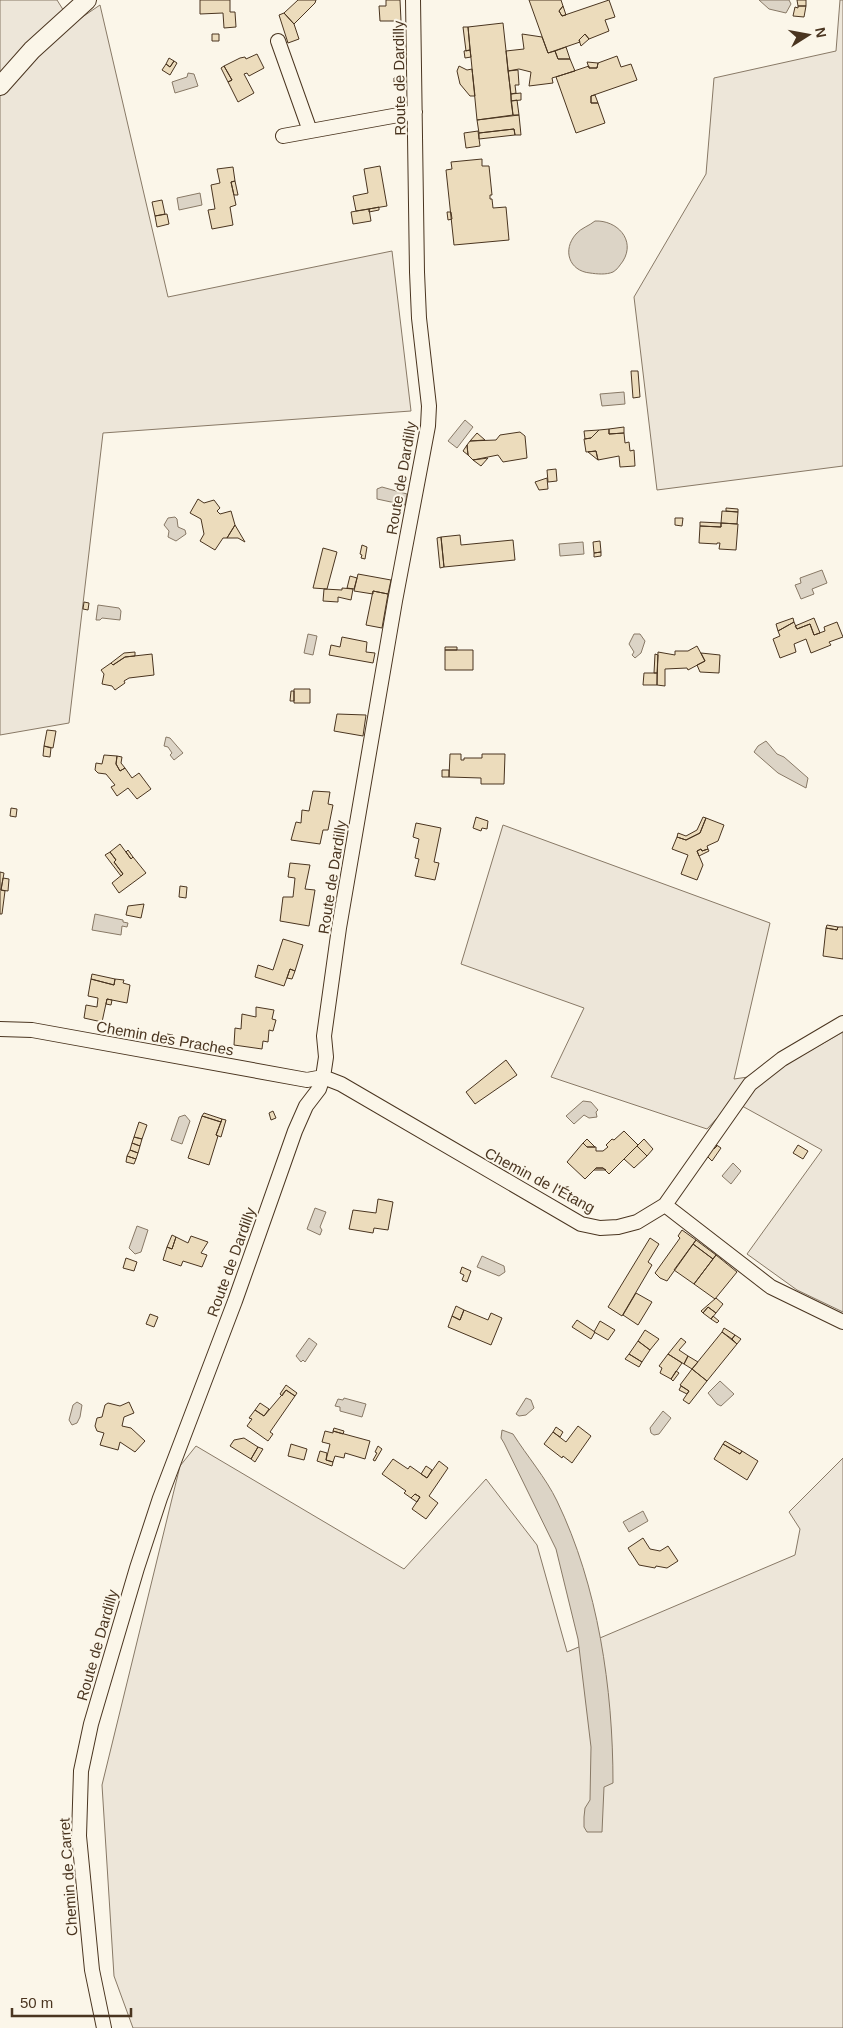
<svg xmlns="http://www.w3.org/2000/svg" width="843" height="2028" font-family="Helvetica,sans-serif">
  <style>
    .green { fill: #ede6d9; stroke: #887966 }
    .water { fill: #dcd4c6; stroke: #887966 }
    .building { fill: #ecdcbc; stroke: #4a3520 }
    .lines { fill: none; stroke-linecap: round; stroke-linejoin: round }
    .minor-casing { stroke: #4a3520; stroke-width: 16 }
    .tertiary-casing { stroke: #4a3520; stroke-width: 20 }
    .minor { stroke: #fbf6e9; stroke-width: 14 }
    .tertiary { stroke: #fbf6e9; stroke-width: 18 }
    .labels { text-anchor: middle; dominant-baseline: central; stroke-width: 4; stroke-linejoin: round; paint-order: stroke }
    .street-label { font-size: 15px; fill: #4a3520; stroke: #fbf6e9 }
  </style>
  <rect width="100%" height="100%" fill="#fbf6e9"/>
  <!-- green -->
  <path class="green" d="M 0,0 L 57,0 L 72,24 L 100,5 L 168,297 L 392,251 L 411,411 L 103,433 L 69,723 L 0,735 Z
    M 840,0 L 843,0 L 843,466 L 657,490 L 634,297 L 706,174 L 714,78 L 836,51 Z
    M 503,825 L 770,923 L 734,1079 L 769,1074 L 843,1032 L 843,1312 L 797,1290 L 747,1254 L 822,1150 L 733,1101 L 707,1129 L 551,1077 L 584,1008 L 461,964 Z
    M 196,1446 L 404,1569 L 486,1479 L 537,1545 L 567,1652 L 795,1555 L 800,1529 L 789,1512 L 843,1458 L 843,2028 L 133,2028 L 114,1976 L 102,1785 L 180,1466 Z"/>
  <!-- water -->
  <path class="water" d="M 759,0 L 789,0 L 791,4 L 786,13 L 769,9 Z
    M 188,73 L 194,74 L 198,86 L 175,93 L 172,82 L 187,77 Z
    M 200,193 L 202,205 L 179,210 L 177,198 Z
    M 595,221 C 617,220 636,240 623,261 C 620,265 617,270 613,272 C 606,275 597,274 590,273 C 569,271 562,250 576,234 C 581,228 589,226 595,221 Z
    M 624,392 L 625,404 L 602,406 L 600,394 Z
    M 465,420 L 473,427 L 457,448 L 448,441 Z
    M 382,487 L 407,494 L 405,505 L 377,499 L 377,489 Z
    M 175,517 L 177,519 L 178,527 L 185,530 L 186,534 L 176,541 L 168,537 L 169,531 L 164,525 L 168,518 Z
    M 583,542 L 584,554 L 560,556 L 559,544 Z
    M 822,570 L 827,583 L 812,589 L 814,594 L 801,599 L 795,585 L 801,583 L 800,578 Z
    M 98,605 L 119,608 L 121,611 L 120,620 L 102,618 L 100,620 L 96,620 Z
    M 308,634 L 317,636 L 313,655 L 304,653 Z
    M 634,634 L 640,634 L 645,641 L 641,653 L 635,658 L 632,655 L 634,652 L 629,644 Z
    M 166,737 L 170,738 L 183,753 L 174,760 L 170,755 L 172,753 L 168,747 L 164,746 Z
    M 766,741 L 777,754 L 784,757 L 808,778 L 806,788 L 778,773 L 754,752 L 758,746 Z
    M 95,914 L 123,920 L 123,922 L 128,923 L 127,927 L 122,926 L 121,935 L 92,930 Z
    M 583,1101 L 591,1102 L 598,1110 L 596,1112 L 597,1117 L 589,1118 L 584,1115 L 574,1124 L 566,1116 Z
    M 185,1115 L 190,1121 L 182,1144 L 171,1140 L 179,1117 Z
    M 733,1163 L 741,1171 L 731,1184 L 722,1176 Z
    M 315,1208 L 326,1212 L 320,1227 L 322,1230 L 320,1235 L 307,1229 Z
    M 137,1226 L 148,1230 L 141,1252 L 135,1254 L 129,1248 Z
    M 482,1256 L 504,1266 L 505,1272 L 499,1276 L 477,1267 Z
    M 309,1338 L 317,1344 L 305,1362 L 303,1360 L 301,1362 L 296,1356 Z
    M 720,1381 L 734,1394 L 721,1406 L 717,1404 L 708,1393 Z
    M 344,1398 L 366,1404 L 362,1417 L 340,1411 L 340,1407 L 335,1406 L 338,1399 L 343,1400 Z
    M 526,1398 L 531,1400 L 534,1408 L 526,1415 L 519,1416 L 516,1414 Z
    M 77,1402 L 82,1405 L 80,1417 L 77,1423 L 72,1425 L 69,1420 L 73,1405 Z
    M 663,1411 L 671,1418 L 659,1434 L 654,1435 L 651,1433 L 650,1428 Z
    M 502,1430 L 513,1434 C 527,1456 546,1478 557,1501 C 598,1586 613,1688 613,1783 L 604,1787 L 602,1832 L 587,1832 L 584,1827 L 584,1817 L 585,1808 L 590,1800 L 591,1747 L 578,1639 L 556,1549 L 504,1443 L 501,1438 Z
    M 643,1511 L 648,1521 L 629,1532 L 623,1522 Z"/>
  <!-- building -->
  <path class="building" d="M 200,0 L 230,0 L 230,12 L 235,12 L 236,27 L 224,28 L 223,13 L 200,14 Z
    M 298,0 L 316,0 L 315,3 L 294,24 L 284,13 Z
    M 386,0 L 400,0 L 401,21 L 380,21 L 379,6 L 386,6 Z
    M 529,0 L 561,0 L 563,6 L 559,11 L 562,16 L 609,0 L 615,17 L 605,20 L 609,31 L 589,39 L 585,34 L 579,40 L 580,42 L 548,53 Z
    M 797,0 L 806,0 L 806,6 L 798,6 Z
    M 563,6 L 566,15 L 562,16 L 559,11 Z
    M 798,6 L 806,6 L 804,17 L 793,16 L 795,7 L 798,8 Z
    M 284,13 L 294,24 L 299,39 L 288,43 L 279,15 Z
    M 503,23 L 513,115 L 477,120 L 468,27 Z
    M 463,27 L 468,27 L 470,50 L 466,51 Z
    M 212,34 L 219,34 L 219,41 L 212,41 Z
    M 522,34 L 542,37 L 548,53 L 555,51 L 558,59 L 570,59 L 575,71 L 552,78 L 553,83 L 529,86 L 531,72 L 519,69 L 508,71 L 506,51 L 524,49 Z
    M 585,34 L 589,39 L 581,46 L 579,40 Z
    M 566,47 L 570,59 L 558,59 L 555,51 Z
    M 470,50 L 471,57 L 465,58 L 464,51 Z
    M 257,54 L 264,68 L 249,76 L 247,73 L 244,74 L 254,93 L 238,102 L 228,82 L 232,80 L 224,66 L 240,58 L 245,57 L 246,59 Z
    M 617,56 L 621,67 L 631,64 L 637,80 L 591,96 L 591,103 L 598,103 L 605,123 L 576,133 L 556,77 L 589,66 L 589,68 L 597,68 L 598,63 Z
    M 169,58 L 174,61 L 170,67 L 166,64 Z
    M 174,61 L 177,63 L 170,75 L 162,70 L 166,64 L 170,67 Z
    M 587,62 L 598,63 L 597,68 L 589,68 Z
    M 224,66 L 232,80 L 228,82 L 221,68 Z
    M 459,66 L 467,70 L 472,69 L 475,96 L 470,96 L 460,84 L 457,71 Z
    M 518,70 L 519,85 L 515,85 L 516,93 L 511,94 L 508,71 Z
    M 394,78 L 399,78 L 399,85 L 394,85 Z
    M 521,93 L 521,100 L 511,101 L 511,94 Z
    M 595,95 L 598,103 L 591,103 L 591,96 Z
    M 517,100 L 519,115 L 513,115 L 511,101 Z
    M 519,115 L 521,135 L 515,135 L 514,129 L 479,133 L 477,120 Z
    M 514,129 L 515,135 L 479,139 L 479,133 Z
    M 478,131 L 480,146 L 466,148 L 464,133 Z
    M 482,159 L 482,166 L 489,166 L 492,195 L 490,195 L 490,199 L 492,199 L 493,208 L 506,207 L 509,240 L 454,245 L 446,170 L 452,169 L 451,162 Z
    M 380,166 L 387,206 L 356,211 L 353,196 L 368,193 L 364,169 Z
    M 233,167 L 235,181 L 231,182 L 236,205 L 230,207 L 233,225 L 212,229 L 208,210 L 215,209 L 211,185 L 220,183 L 217,169 Z
    M 235,181 L 238,195 L 234,195 L 231,182 Z
    M 162,200 L 165,214 L 155,216 L 152,202 Z
    M 379,207 L 379,210 L 369,212 L 369,209 Z
    M 369,209 L 371,221 L 353,224 L 351,212 Z
    M 447,212 L 451,212 L 452,219 L 448,220 Z
    M 167,214 L 169,224 L 157,227 L 155,216 Z
    M 631,371 L 638,371 L 640,397 L 633,398 Z
    M 624,427 L 624,433 L 609,434 L 609,429 Z
    M 609,429 L 609,434 L 624,433 L 625,443 L 629,442 L 630,451 L 634,450 L 635,466 L 620,467 L 619,456 L 598,460 L 596,451 L 586,452 L 584,439 L 591,438 L 599,430 Z
    M 599,430 L 591,438 L 585,439 L 584,431 Z
    M 520,432 L 525,436 L 527,458 L 503,462 L 498,455 L 473,460 L 468,455 L 467,445 L 470,441 L 496,440 L 500,435 Z
    M 477,433 L 485,440 L 470,441 Z
    M 467,445 L 468,455 L 463,451 Z
    M 596,451 L 598,460 L 588,452 Z
    M 488,458 L 481,466 L 473,460 Z
    M 556,469 L 557,481 L 548,482 L 547,470 Z
    M 547,478 L 548,489 L 539,490 L 535,482 Z
    M 198,499 L 204,503 L 214,500 L 220,508 L 217,511 L 220,514 L 231,511 L 235,525 L 227,538 L 223,538 L 215,550 L 200,541 L 204,534 L 201,519 L 190,513 Z
    M 726,508 L 738,509 L 738,512 L 726,511 Z
    M 722,511 L 738,512 L 737,524 L 721,523 Z
    M 675,518 L 683,518 L 682,526 L 675,525 Z
    M 700,522 L 721,523 L 721,527 L 700,526 Z
    M 721,523 L 738,524 L 736,550 L 719,549 L 720,543 L 717,543 L 717,544 L 699,543 L 700,526 L 721,527 Z
    M 235,525 L 245,542 L 238,538 L 227,538 Z
    M 460,535 L 461,545 L 513,540 L 515,560 L 444,567 L 441,537 Z
    M 441,537 L 444,567 L 440,568 L 437,538 Z
    M 600,541 L 601,552 L 594,553 L 593,542 Z
    M 362,545 L 367,547 L 365,559 L 361,558 L 362,555 L 360,554 Z
    M 323,548 L 337,552 L 327,589 L 313,588 Z
    M 601,552 L 601,556 L 594,557 L 594,553 Z
    M 358,574 L 391,580 L 388,594 L 373,591 L 373,594 L 354,591 Z
    M 350,576 L 357,578 L 354,589 L 347,588 Z
    M 342,588 L 353,589 L 351,600 L 338,597 L 338,602 L 323,601 L 324,589 L 342,590 Z
    M 373,591 L 388,594 L 382,628 L 366,625 Z
    M 84,602 L 89,603 L 88,610 L 83,609 Z
    M 793,618 L 794,622 L 778,631 L 776,624 Z
    M 814,618 L 820,633 L 814,635 L 810,624 L 797,629 L 795,626 Z
    M 794,622 L 797,629 L 810,624 L 814,635 L 825,631 L 824,627 L 837,622 L 843,637 L 829,642 L 831,645 L 811,653 L 806,639 L 794,644 L 796,652 L 780,658 L 773,639 L 780,636 L 778,631 Z
    M 342,637 L 367,642 L 366,652 L 375,653 L 373,663 L 329,655 L 331,645 L 340,647 Z
    M 697,646 L 705,661 L 688,670 L 687,668 L 665,669 L 665,686 L 657,685 L 658,652 L 675,655 L 675,651 L 688,651 Z
    M 445,647 L 457,647 L 457,650 L 445,650 Z
    M 445,650 L 473,650 L 473,670 L 445,670 Z
    M 135,652 L 135,656 L 125,657 L 113,665 L 111,663 L 124,653 Z
    M 701,653 L 720,655 L 719,673 L 700,672 L 697,665 L 705,661 Z
    M 152,654 L 154,675 L 129,678 L 124,681 L 125,683 L 115,690 L 112,686 L 102,684 L 104,674 L 101,670 L 111,663 L 113,665 L 125,657 Z
    M 655,654 L 658,655 L 657,673 L 654,673 Z
    M 644,673 L 657,673 L 657,685 L 643,685 Z
    M 294,689 L 310,689 L 310,703 L 294,703 Z
    M 291,691 L 294,691 L 294,701 L 290,701 Z
    M 337,714 L 366,715 L 363,736 L 334,731 Z
    M 47,730 L 56,731 L 53,748 L 44,746 Z
    M 44,746 L 51,748 L 50,757 L 43,756 Z
    M 450,754 L 461,754 L 461,760 L 464,760 L 464,758 L 482,758 L 482,754 L 505,754 L 504,784 L 481,784 L 481,778 L 449,777 Z
    M 104,755 L 117,756 L 116,764 L 120,771 L 125,768 L 132,778 L 139,773 L 151,789 L 137,799 L 128,788 L 117,796 L 111,787 L 115,785 L 106,774 L 98,773 L 95,770 L 96,763 L 102,764 Z
    M 117,756 L 122,757 L 121,763 L 125,768 L 120,771 L 116,764 Z
    M 442,770 L 449,770 L 449,777 L 442,777 Z
    M 313,791 L 330,792 L 328,804 L 333,805 L 328,830 L 323,830 L 320,844 L 291,840 L 296,822 L 301,823 L 302,810 L 309,811 Z
    M 11,808 L 17,809 L 16,817 L 10,816 Z
    M 476,817 L 488,821 L 487,829 L 482,828 L 481,831 L 473,828 Z
    M 703,817 L 706,818 L 700,833 L 686,840 L 677,837 L 678,833 L 686,836 L 697,830 Z
    M 706,818 L 724,825 L 718,841 L 707,846 L 708,849 L 702,851 L 701,849 L 697,851 L 703,865 L 697,880 L 681,874 L 688,855 L 672,849 L 677,837 L 686,840 L 700,833 Z
    M 416,823 L 441,828 L 434,862 L 439,863 L 435,880 L 415,876 L 419,859 L 415,858 L 419,839 L 413,837 Z
    M 120,844 L 131,859 L 133,857 L 146,873 L 119,893 L 112,883 L 123,874 L 114,862 L 116,860 L 110,852 Z
    M 701,849 L 702,851 L 708,849 L 709,851 L 699,856 L 697,851 Z
    M 128,850 L 133,857 L 131,859 L 126,852 Z
    M 110,852 L 116,860 L 114,862 L 123,874 L 121,876 L 105,855 Z
    M 290,863 L 310,865 L 305,889 L 315,890 L 309,926 L 280,921 L 283,897 L 293,897 L 295,878 L 288,877 Z
    M 0,872 L 4,873 L 1,890 L 5,891 L 2,914 L 0,914 Z
    M 3,878 L 9,879 L 8,891 L 1,890 Z
    M 180,886 L 187,887 L 186,898 L 179,897 Z
    M 144,904 L 141,918 L 126,915 L 128,906 Z
    M 827,925 L 838,927 L 837,930 L 826,928 Z
    M 838,927 L 843,927 L 843,959 L 823,956 L 826,928 L 837,930 Z
    M 283,939 L 303,945 L 295,971 L 290,969 L 284,986 L 255,977 L 258,965 L 273,970 Z
    M 290,969 L 295,971 L 292,979 L 287,978 Z
    M 92,974 L 115,979 L 114,985 L 91,979 Z
    M 91,979 L 114,985 L 115,979 L 124,980 L 123,983 L 130,985 L 127,1003 L 107,999 L 102,1022 L 84,1018 L 86,1005 L 97,1007 L 98,998 L 88,996 Z
    M 107,999 L 112,1000 L 111,1005 L 106,1004 Z
    M 256,1007 L 274,1010 L 272,1019 L 276,1020 L 273,1031 L 269,1030 L 268,1042 L 263,1041 L 262,1049 L 234,1045 L 235,1028 L 241,1029 L 242,1014 L 256,1017 Z
    M 167,1034 L 173,1035 L 172,1042 L 166,1041 Z
    M 506,1060 L 517,1075 L 475,1104 L 466,1092 Z
    M 273,1111 L 276,1118 L 271,1120 L 269,1113 Z
    M 204,1113 L 222,1119 L 221,1122 L 202,1116 Z
    M 202,1116 L 221,1122 L 216,1135 L 218,1136 L 209,1165 L 188,1158 Z
    M 222,1119 L 226,1120 L 221,1137 L 216,1135 Z
    M 139,1122 L 147,1125 L 142,1139 L 134,1137 Z
    M 624,1131 L 638,1145 L 609,1174 L 603,1168 L 596,1168 L 585,1179 L 567,1162 L 583,1143 L 587,1147 L 596,1147 L 596,1151 L 603,1151 L 608,1147 L 606,1145 L 612,1139 L 614,1140 Z
    M 134,1137 L 142,1139 L 140,1146 L 132,1143 Z
    M 587,1139 L 595,1147 L 587,1147 L 583,1143 Z
    M 644,1139 L 653,1149 L 647,1156 L 637,1146 Z
    M 132,1143 L 140,1146 L 138,1153 L 130,1150 Z
    M 715,1144 L 721,1148 L 712,1161 L 707,1156 L 713,1148 L 714,1149 L 717,1146 Z
    M 798,1145 L 808,1151 L 803,1159 L 793,1153 Z
    M 637,1146 L 647,1156 L 634,1168 L 624,1159 Z
    M 130,1150 L 138,1153 L 136,1159 L 127,1156 Z
    M 127,1156 L 136,1159 L 134,1164 L 126,1162 Z
    M 596,1168 L 603,1168 L 606,1170 L 594,1170 Z
    M 378,1199 L 393,1202 L 388,1230 L 374,1228 L 373,1233 L 349,1229 L 353,1210 L 376,1213 Z
    M 682,1230 L 696,1240 L 667,1281 L 660,1278 L 655,1273 L 680,1238 L 678,1236 Z
    M 172,1235 L 176,1237 L 172,1249 L 167,1247 Z
    M 191,1236 L 208,1242 L 201,1253 L 207,1255 L 202,1267 L 183,1261 L 181,1266 L 163,1260 L 167,1247 L 172,1249 L 176,1237 L 188,1243 Z
    M 650,1238 L 659,1244 L 648,1262 L 652,1265 L 622,1316 L 608,1307 Z
    M 696,1240 L 716,1255 L 713,1259 L 693,1244 Z
    M 693,1244 L 713,1259 L 694,1284 L 674,1270 Z
    M 716,1255 L 737,1272 L 715,1299 L 694,1284 Z
    M 126,1258 L 137,1262 L 134,1271 L 123,1268 Z
    M 462,1267 L 471,1271 L 467,1282 L 462,1280 L 464,1275 L 460,1273 Z
    M 636,1293 L 652,1302 L 638,1325 L 623,1315 Z
    M 716,1298 L 723,1304 L 716,1313 L 708,1307 L 703,1313 L 701,1311 Z
    M 456,1306 L 464,1310 L 460,1320 L 452,1316 Z
    M 708,1307 L 716,1313 L 711,1319 L 703,1313 Z
    M 464,1310 L 488,1320 L 491,1313 L 502,1318 L 491,1345 L 448,1327 L 452,1316 L 460,1320 Z
    M 150,1314 L 158,1317 L 154,1327 L 146,1324 Z
    M 713,1316 L 719,1321 L 717,1323 L 711,1319 Z
    M 577,1320 L 595,1332 L 591,1339 L 572,1327 Z
    M 600,1321 L 615,1330 L 608,1340 L 594,1332 Z
    M 724,1328 L 735,1335 L 732,1339 L 722,1332 Z
    M 645,1330 L 659,1339 L 650,1350 L 638,1341 Z
    M 722,1332 L 737,1344 L 707,1381 L 692,1369 Z
    M 735,1335 L 741,1339 L 737,1344 L 732,1339 Z
    M 681,1338 L 686,1342 L 679,1350 L 688,1356 L 684,1364 L 668,1354 Z
    M 638,1341 L 650,1350 L 642,1362 L 629,1354 Z
    M 629,1354 L 642,1362 L 639,1367 L 625,1359 Z
    M 668,1354 L 682,1363 L 671,1379 L 660,1373 L 662,1368 L 659,1366 Z
    M 688,1356 L 698,1362 L 692,1369 L 684,1364 Z
    M 692,1369 L 707,1381 L 689,1404 L 683,1400 L 689,1391 L 680,1385 Z
    M 676,1371 L 679,1373 L 673,1381 L 671,1379 Z
    M 286,1385 L 297,1393 L 295,1396 L 286,1390 L 282,1396 L 280,1394 Z
    M 681,1386 L 689,1391 L 687,1394 L 679,1390 Z
    M 286,1390 L 295,1396 L 270,1432 L 273,1434 L 268,1441 L 247,1426 L 252,1419 L 249,1418 L 255,1410 L 264,1416 Z
    M 129,1402 L 134,1413 L 124,1417 L 122,1426 L 131,1428 L 145,1441 L 135,1452 L 120,1442 L 118,1450 L 100,1445 L 104,1433 L 97,1431 L 95,1426 L 97,1418 L 102,1417 L 105,1405 L 108,1403 L 120,1406 Z
    M 260,1403 L 269,1409 L 264,1416 L 255,1410 Z
    M 578,1426 L 591,1436 L 572,1463 L 563,1456 L 562,1458 L 544,1444 L 553,1432 L 566,1442 Z
    M 556,1427 L 563,1432 L 560,1437 L 553,1432 Z
    M 334,1428 L 344,1431 L 343,1434 L 333,1431 Z
    M 325,1431 L 333,1433 L 333,1431 L 370,1441 L 365,1459 L 345,1453 L 344,1458 L 335,1456 L 333,1462 L 326,1460 L 330,1444 L 322,1442 Z
    M 244,1438 L 258,1447 L 251,1459 L 230,1446 L 234,1440 Z
    M 725,1441 L 742,1451 L 740,1454 L 723,1444 Z
    M 291,1444 L 307,1449 L 304,1460 L 288,1456 Z
    M 723,1444 L 740,1454 L 742,1451 L 758,1461 L 747,1480 L 714,1459 Z
    M 378,1446 L 382,1449 L 375,1461 L 373,1460 L 377,1453 L 375,1452 Z
    M 258,1447 L 263,1449 L 255,1462 L 251,1459 Z
    M 320,1451 L 327,1453 L 326,1460 L 333,1462 L 332,1466 L 317,1461 Z
    M 393,1459 L 408,1469 L 410,1466 L 427,1478 L 439,1461 L 448,1468 L 429,1496 L 438,1503 L 426,1519 L 412,1509 L 420,1497 L 415,1494 L 411,1498 L 404,1493 L 406,1491 L 382,1474 Z
    M 426,1466 L 432,1470 L 427,1478 L 421,1474 Z
    M 415,1494 L 420,1497 L 417,1502 L 411,1498 Z
    M 643,1538 L 650,1549 L 660,1551 L 668,1546 L 678,1561 L 667,1568 L 656,1566 L 655,1568 L 639,1565 L 628,1548 Z"/>
  <g class="lines">
    <defs>
      <path id="minor" d="M 278,41 L 310,131
        M 283,136 L 415,112
        M 0,1029 L 32,1030 L 307,1080 L 323,1077 L 341,1084 L 581,1224 L 600,1228 L 618,1227 L 637,1222 L 665,1205 L 750,1084 L 782,1059 L 843,1023
        M 665,1205 L 771,1287 L 843,1322
        M 104,2028 L 92,1970 L 79,1836 L 81,1771 L 91,1724 L 137,1568 L 160,1498 L 235,1301 L 295,1131 L 306,1106 L 319,1089 L 323,1077 L 326,1057 L 324,1036 L 339,928 L 395,601 L 428,426 L 429,406 L 419,318 L 417,272 L 413,0"/>
      <path id="tertiary" d="M 0,86 L 32,50 L 87,0"/>
    </defs>
    <!-- minor casing -->
    <use href="#minor" class="minor-casing"/>
    <!-- tertiary casing -->
    <use href="#tertiary" class="tertiary-casing"/>
    <!-- minor -->
    <use href="#minor" class="minor"/>
    <!-- tertiary -->
    <use href="#tertiary" class="tertiary"/>
  </g>
  <g class="labels">
    <!-- street labels -->
    <g class="street-label">
      <text transform="translate(399 78) rotate(-91)">Route de Dardilly</text>
      <text transform="translate(401 478) rotate(-80)">Route de Dardilly</text>
      <text transform="translate(332 877) rotate(-81)">Route de Dardilly</text>
      <text transform="translate(165 1038) rotate(10)">Chemin des Praches</text>
      <text transform="translate(540 1180) rotate(28)">Chemin de l'Étang</text>
      <text transform="translate(231 1262) rotate(-70)">Route de Dardilly</text>
      <text transform="translate(97 1645) rotate(-74)">Route de Dardilly</text>
      <text transform="translate(68 1877) rotate(-94)">Chemin de Carret</text>
    </g>
  </g>
  <!-- north arrow -->
  <g transform="translate(808 35) rotate(79)" stroke="#fbf6e9" stroke-width="4" paint-order="stroke">
  <path d="M0-4L9 19L0 12L-9 19Z" fill="#4a3520"/>
  <text y="-8" font-size="14" font-weight="bold" text-anchor="middle" fill="#4a3520">N</text>
  </g>
  <!-- scale -->
  <path d="M12 2008v8h119v-8" fill="none" stroke="#4a3520" stroke-width="2.5"/>
  <text x="20" y="2008" font-size="15" fill="#4a3520" stroke="#fbf6e9" stroke-width="4" paint-order="stroke">50 m</text>
</svg>
